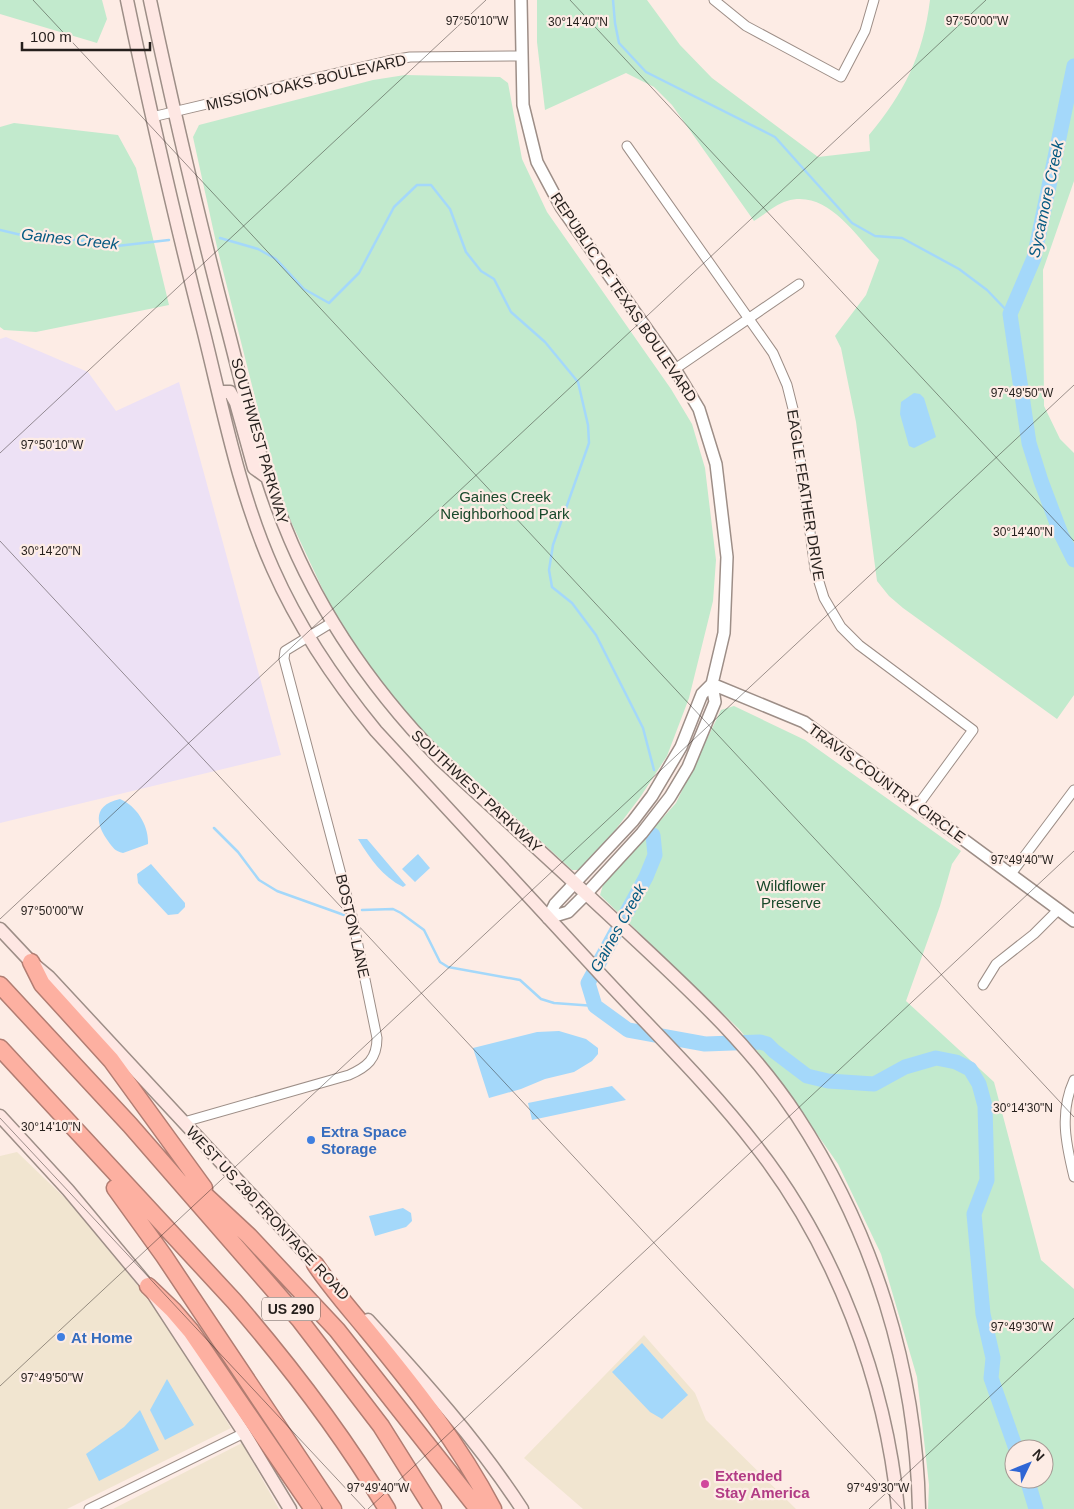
<svg xmlns="http://www.w3.org/2000/svg" width="1074" height="1509" font-family="Arial,sans-serif">
  <style>
    .commercial { fill: #f1e5d0 }
    .industrial { fill: #ede1f5 }
    .green { fill: #c2eacd; fill-rule: evenodd }
    .water { fill: #a4d8fa }
    .lines { fill: none; stroke-linecap: round; stroke-linejoin: round }
    .stream { stroke: #a4d8fa; stroke-width: 2.5 }
    .river { stroke: #a4d8fa; stroke-width: 15 }
    .minor-casing { stroke: #9d8e87; stroke-width: 11 }
    .tertiary-casing { stroke: #9d8e87; stroke-width: 14 }
    .secondary-casing { stroke: #9d8e87; stroke-width: 15 }
    .motorway-casing { stroke: #b17d72; stroke-width: 19 }
    .minor { stroke: #fff; stroke-width: 9 }
    .tertiary { stroke: #fff; stroke-width: 11 }
    .secondary { stroke: #fee7e3; stroke-width: 12 }
    .motorway { stroke: #fdb0a1; stroke-width: 16 }
    .ticks { fill: none; stroke: #251f1c; stroke-width: 1; stroke-opacity: 0.45 }
    .shop-dot { fill: #3f7fe0; stroke: #fdece5; stroke-width: 2 }
    .hotel-dot { fill: #d1479c; stroke: #fdece5; stroke-width: 2 }
    .labels { text-anchor: middle; dominant-baseline: central; stroke-width: 4.5; stroke-linejoin: round; paint-order: stroke }
    .shield { fill: #fdece5; stroke: #665c58; stroke-width: 1 }
    .shield-label { font-size: 14px; font-weight: bold; fill: #251f1c }
    .street-label { font-size: 15px; fill: #251f1c; stroke: #fdece5 }
    .park-label { font-size: 15px; fill: #18482a; stroke: #fdece5 }
    .shop-label { font-size: 15px; font-weight: bold; fill: #366cbe; stroke: #fdece5; text-anchor: start }
    .hotel-label { font-size: 15px; font-weight: bold; fill: #b23c85; stroke: #fdece5; text-anchor: start }
    .water-label { font-size: 16px; font-style: italic; fill: #065a82; stroke: #fdece5 }
    .ticks-label { font-size: 12px; text-anchor: middle; fill: #251f1c; stroke: #fdece5; stroke-width: 4.5; stroke-linejoin: round; paint-order: stroke }
  </style>
  <rect width="100%" height="100%" fill="#fdece5"/>
  <!-- commercial -->
  <path class="commercial" d="M 17,1152 L 68,1201 L 138,1286 L 172,1332 L 231,1428 L 67,1509 L 0,1509 L 0,1156 Z
    M 644,1335 L 695,1393 L 706,1420 L 796,1509 L 583,1509 L 524,1458 Z
    M 242,1443 L 279,1509 L 113,1509 Z"/>
  <!-- industrial -->
  <path class="industrial" d="M 6,337 L 88,372 L 116,411 L 179,382 L 281,755 L 0,823 L 0,339 Z"/>
  <!-- green -->
  <path class="green" d="M 0,0 L 102,0 L 107,19 L 97,43 L 0,14 Z
    M 537,0 L 647,0 L 680,45 L 712,78 L 818,157 L 870,151 L 869,135 C 904,93 923,56 930,0 L 1074,0 L 1074,181 L 1043,270 L 1044,406 L 1060,439 L 1074,453 L 1074,695 L 1057,719 L 903,608 L 889,596 L 877,581 L 856,422 L 841,348 L 835,336 L 866,295 L 879,260 C 856,236 827,189 787,201 C 776,204 764,215 754,221 L 672,105 L 654,87 L 626,73 L 545,110 L 537,42 Z
    M 405,75 L 500,77 L 508,83 L 522,159 L 547,212 L 671,389 L 692,424 L 705,468 L 716,560 L 713,601 L 689,698 L 667,756 L 641,796 L 613,833 L 579,870 L 572,870 L 424,733 L 391,697 L 355,646 L 330,605 L 287,513 L 261,421 L 217,247 L 193,137 L 199,125 L 373,80 Z
    M 14,123 L 118,135 L 136,168 L 169,305 L 36,332 L 4,330 L 0,327 L 0,127 Z
    M 734,706 L 805,740 L 961,851 L 952,864 L 940,906 L 906,1001 L 994,1082 L 1041,1260 L 1074,1289 L 1074,1509 L 928,1509 L 929,1485 L 917,1377 L 881,1254 L 838,1164 L 770,1067 L 739,1029 L 600,895 L 603,885 L 676,803 L 721,710 ZM 1014,1449 L 1044,1449 L 1044,1479 L 1014,1479 Z"/>
  <!-- water -->
  <path class="water" d="M 914,393 L 920,394 L 924,398 L 936,437 L 914,448 L 909,446 L 900,414 L 901,402 Z
    M 120,799 C 137,806 149,826 148,844 L 123,853 C 115,851 113,848 108,841 C 95,823 93,805 120,799 Z
    M 358,839 L 367,839 L 406,885 L 403,887 C 382,876 371,860 358,839 Z
    M 418,854 L 430,868 L 415,882 L 402,869 Z
    M 151,864 L 185,903 L 185,907 L 178,914 L 168,915 L 138,883 L 137,874 Z
    M 559,1031 L 586,1039 L 598,1048 L 598,1054 L 592,1061 L 574,1072 L 545,1079 L 521,1089 L 489,1098 L 473,1048 L 537,1032 Z
    M 612,1086 L 626,1100 L 532,1120 L 528,1103 Z
    M 403,1208 L 411,1213 L 412,1221 L 406,1227 L 375,1236 L 369,1216 Z
    M 642,1343 L 688,1395 L 662,1419 L 650,1412 L 612,1372 Z
    M 167,1379 L 194,1425 L 165,1440 L 150,1410 Z
    M 140,1410 L 159,1450 L 99,1481 L 86,1454 L 124,1427 Z"/>
  <g class="lines">
    <!-- stream -->
    <path class="stream" d="M 613,0 L 615,23 L 619,43 L 646,72 L 775,137 L 852,223 L 875,236 L 902,238 L 959,269 L 987,290 L 1010,314
      M 0,230 L 34,238 L 77,240 L 117,246 L 169,240
      M 220,238 L 258,249 L 276,259 L 304,289 L 329,303 L 359,273 L 394,207 L 417,185 L 431,185 L 450,209 L 466,252 L 481,271 L 494,279 L 511,312 L 545,342 L 578,382 L 588,425 L 589,443 L 553,545 L 549,570 L 552,587 L 572,603 L 596,635 L 643,728 L 654,770
      M 214,828 L 238,852 L 259,880 L 277,891 L 344,915
      M 362,910 L 393,909 L 401,913 L 424,930 L 440,962 L 448,967 L 520,980 L 541,999 L 554,1003 L 595,1006"/>
    <!-- river -->
    <path class="river" d="M 1074,66 L 1034,258 L 1010,314 L 1029,443 L 1041,481 L 1061,534 L 1074,560
      M 653,835 L 655,855 L 646,877 L 588,983 L 595,1006 L 628,1030 L 705,1044 L 760,1042 L 767,1044 L 774,1051 L 807,1076 L 828,1081 L 874,1084 L 905,1067 L 936,1058 L 956,1062 L 970,1069 L 979,1084 L 985,1106 L 987,1180 L 974,1214 L 983,1314 L 993,1358 L 991,1378 L 1016,1449
      M 1027,1479 L 1036,1509"/>
    <defs>
      <path id="minor" d="M 714,0 L 746,26 L 841,77 L 865,31 L 874,0
        M 152,117 L 392,60 L 410,57 L 521,56
        M 627,146 L 773,353 L 787,385 L 794,413 L 815,569 L 824,598 L 841,627 L 859,645 L 973,730 L 918,805
        M 675,369 L 799,284
        M 1011,874 L 1074,790
        M 983,985 L 996,964 L 1034,934 L 1059,909
        M 1074,1080 C 1059,1113 1066,1144 1074,1177
        M 184,1122 L 349,1075 C 367,1067 377,1059 377,1038 L 352,916 L 284,659 L 285,651 L 331,623
        M 89,1509 L 244,1433"/>
      <path id="tertiary" d="M 521,0 L 523,105 L 537,162 L 561,207 L 675,369 L 699,409 L 716,464 L 727,557 L 724,633 L 712,684 L 715,702 L 688,767 L 670,797 L 642,833 L 586,894 L 568,912 L 548,918
        M 712,684 L 804,722 L 1074,921
        M 548,918 L 555,904 L 633,821 L 652,796 L 681,747 L 702,694 L 712,684"/>
      <path id="secondary" d="M 127,0 C 150,110 175,220 203,329 C 223,409 239,493 273,569 C 299,628 335,681 376,731 C 452,813 528,896 604,978 C 655,1033 710,1086 756,1146 C 835,1247 886,1381 898,1509
        M 150,0 C 173,108 198,216 226,323 C 242,383 255,445 276,503 C 311,602 368,685 440,759 C 501,815 561,870 621,926 C 684,985 749,1043 797,1116 C 874,1234 916,1368 919,1509
        M 219,392 L 230,392 L 236,403 L 254,468 L 268,478
        M 0,929 L 31,962 L 49,977 L 320,1269
        M 0,1116 L 68,1190 L 148,1286 L 244,1433 L 290,1509
        M 368,1320 C 423,1380 477,1440 522,1509"/>
      <path id="motorway" d="M 31,962 L 42,984 L 111,1060 L 204,1188
        M 0,985 L 130,1125 L 299,1319 L 381,1426 L 433,1509
        M 0,1048 L 234,1301 C 290,1366 343,1435 387,1509
        M 191,1182 L 249,1236 L 337,1330 L 478,1509
        M 115,1188 L 164,1256 L 333,1509
        M 315,1264 C 331,1288 349,1308 367,1330 C 414,1387 459,1444 493,1509
        M 148,1286 L 173,1310 L 191,1331 L 313,1509"/>
    </defs>
    <!-- minor casing -->
    <use href="#minor" class="minor-casing"/>
    <!-- tertiary casing -->
    <use href="#tertiary" class="tertiary-casing"/>
    <!-- secondary casing -->
    <use href="#secondary" class="secondary-casing"/>
    <!-- motorway casing -->
    <use href="#motorway" class="motorway-casing"/>
    <!-- minor -->
    <use href="#minor" class="minor"/>
    <!-- tertiary -->
    <use href="#tertiary" class="tertiary"/>
    <!-- secondary -->
    <use href="#secondary" class="secondary"/>
    <!-- motorway -->
    <use href="#motorway" class="motorway"/>
  </g>
  <!-- ticks -->
  <path class="ticks" d="M 33,0 L 1074,1117M 570,0 L 1074,541M 0,453 L 486,0M 0,541 L 902,1509M 0,919 L 986,0M 0,1118 L 365,1509M 0,1386 L 1074,385M 368,1509 L 1074,851M 869,1509 L 1074,1318"/>
  <!-- markers -->
  <g class="shop-dot">
    <circle cx="311" cy="1140" r="5"/>
    <circle cx="61" cy="1337" r="5"/>
  </g>
  <circle class="hotel-dot" cx="705" cy="1484" r="5"/>
  <g class="labels">
    <!-- shield labels -->
    <rect class="shield" x="262" y="1297.5" width="58" height="23" rx="4"/>
    <g class="shield-label">
      <text x="291" y="1309">US 290</text>
    </g>
    <!-- street labels -->
    <g class="street-label">
      <text transform="translate(306 82) rotate(-13)">MISSION OAKS BOULEVARD</text>
      <text transform="translate(624 297) rotate(56)">REPUBLIC OF TEXAS BOULEVARD</text>
      <text transform="translate(260 441) rotate(74)">SOUTHWEST PARKWAY</text>
      <text transform="translate(806 495) rotate(81)">EAGLE FEATHER DRIVE</text>
      <text transform="translate(887 783) rotate(36)">TRAVIS COUNTRY CIRCLE</text>
      <text transform="translate(477 791) rotate(43)">SOUTHWEST PARKWAY</text>
      <text transform="translate(353 926) rotate(77)">BOSTON LANE</text>
      <text transform="translate(268 1213) rotate(47)">WEST US 290 FRONTAGE ROAD</text>
    </g>
    <!-- park labels -->
    <g class="park-label">
      <text x="505" y="496">Gaines Creek<tspan x="505" dy="17">Neighborhood Park</tspan></text>
      <text x="791" y="885">Wildflower<tspan x="791" dy="17">Preserve</tspan></text>
    </g>
    <!-- shop labels -->
    <g class="shop-label">
      <text x="321" y="1131">Extra Space<tspan x="321" dy="17">Storage</tspan></text>
      <text x="71" y="1337">At Home</text>
    </g>
    <!-- hotel labels -->
    <g class="hotel-label">
      <text x="715" y="1475">Extended<tspan x="715" dy="17">Stay America</tspan></text>
    </g>
    <!-- water labels -->
    <g class="water-label">
      <text transform="translate(1046 199) rotate(-78)">Sycamore Creek</text>
      <text transform="translate(70 239) rotate(6)">Gaines Creek</text>
      <text transform="translate(618 928) rotate(-61)">Gaines Creek</text>
    </g>
  </g>
  <g class="ticks-label">
    <text x="977" y="25">97°50'00"W</text>
    <text x="477" y="25">97°50'10"W</text>
    <text x="578" y="26">30°14'40"N</text>
    <text x="1022" y="397">97°49'50"W</text>
    <text x="52" y="449">97°50'10"W</text>
    <text x="1023" y="536">30°14'40"N</text>
    <text x="51" y="555">30°14'20"N</text>
    <text x="1022" y="864">97°49'40"W</text>
    <text x="52" y="915">97°50'00"W</text>
    <text x="1023" y="1112">30°14'30"N</text>
    <text x="51" y="1131">30°14'10"N</text>
    <text x="1022" y="1331">97°49'30"W</text>
    <text x="52" y="1382">97°49'50"W</text>
    <text x="378" y="1492">97°49'40"W</text>
    <text x="878" y="1492">97°49'30"W</text>
  </g>
  <!-- north arrow -->
  <g transform="translate(1029 1464) rotate(47)"><circle r="24" fill="#fdece5" stroke="#a79a95"/>
  <path d="M0-4L9 19L0 12L-9 19Z" fill="#2f66d5"/>
  <text y="-8" font-size="14" font-weight="bold" text-anchor="middle" fill="#251f1c">N</text>
  </g>
  <!-- scale -->
  <path d="M22 42v8h128v-8" fill="none" stroke="#251f1c" stroke-width="2.5"/>
  <text x="30" y="42" font-size="15" fill="#251f1c" stroke="#fdece5" stroke-width="4" paint-order="stroke">100 m</text>
</svg>
